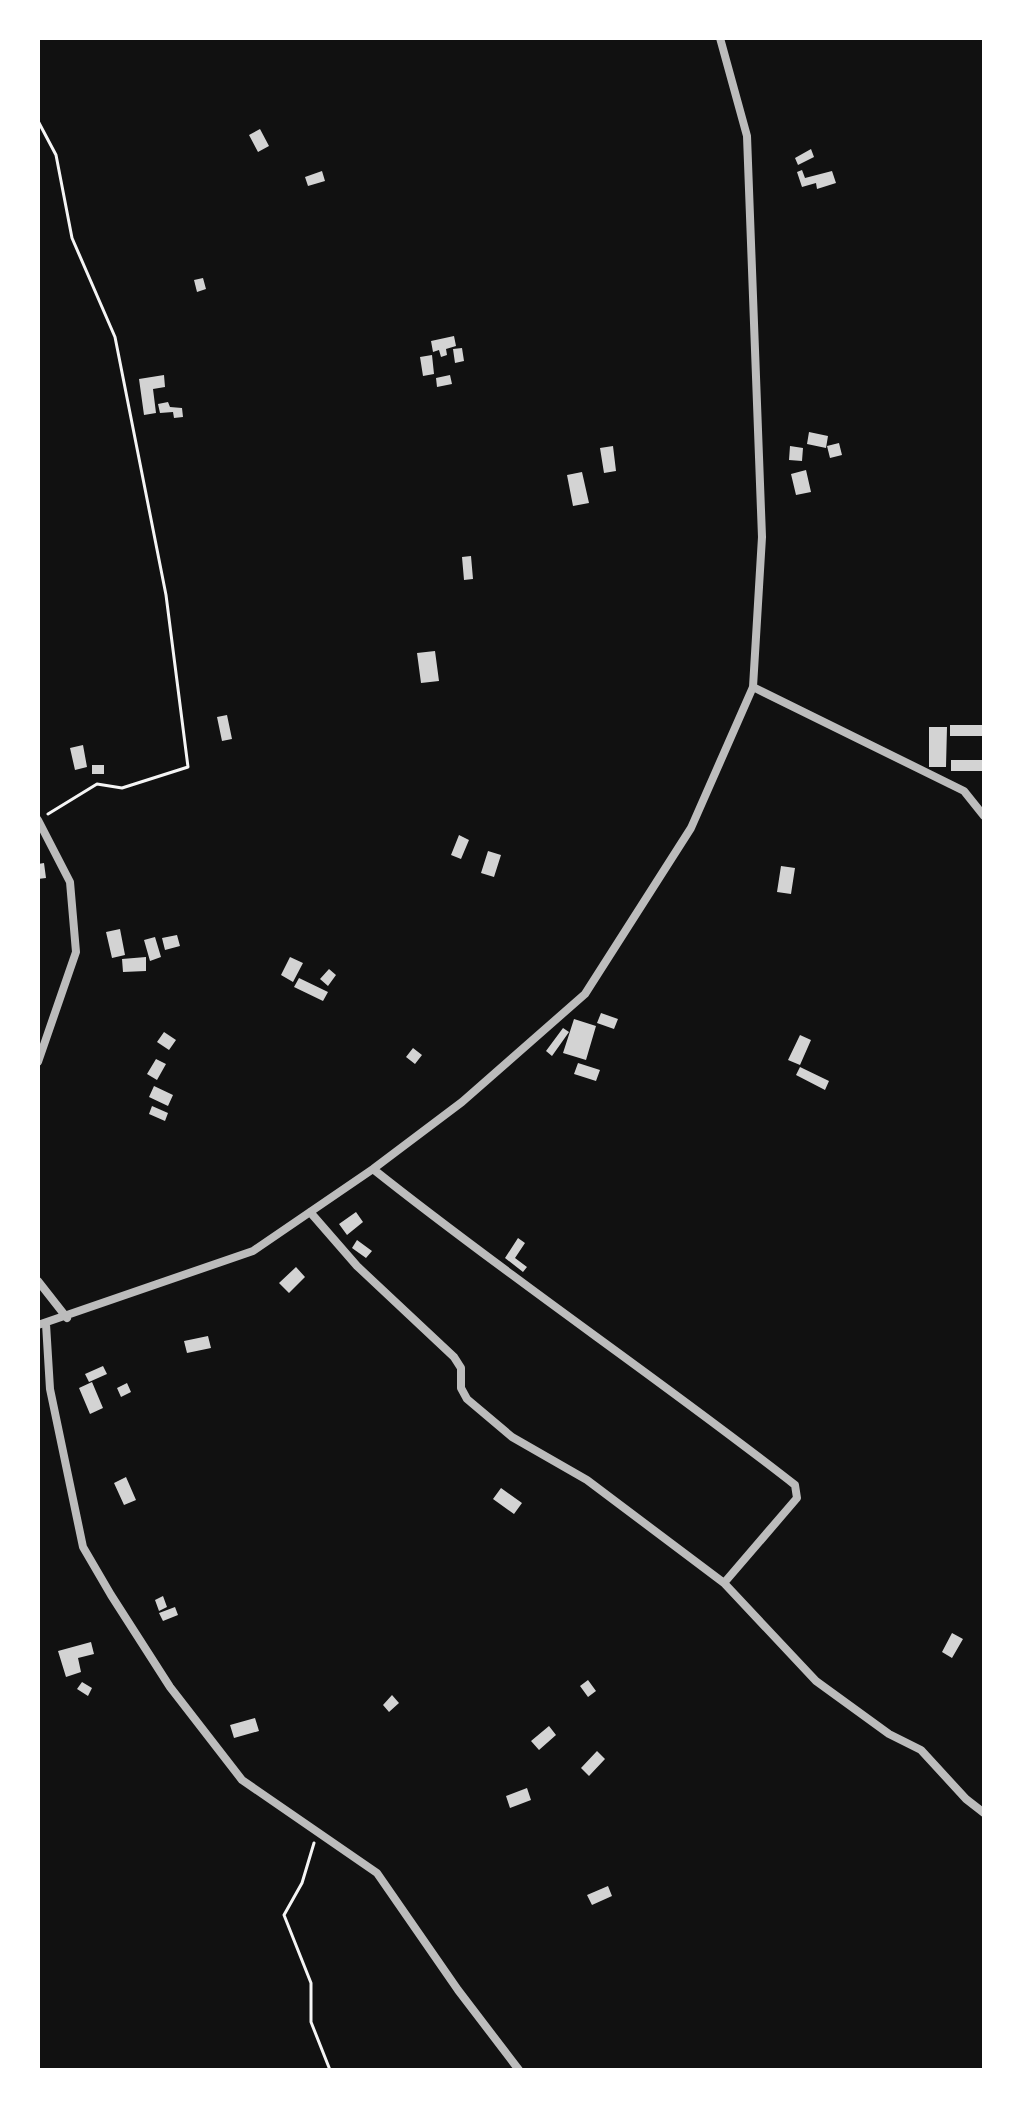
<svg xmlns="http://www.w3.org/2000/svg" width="1022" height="2108" font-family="Poppins,sans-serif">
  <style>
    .building { fill: #d3d3d3 }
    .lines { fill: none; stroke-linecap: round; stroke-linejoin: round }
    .path { stroke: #f5f5f5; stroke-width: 3 }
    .minor { stroke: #bcbcbc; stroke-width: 8 }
  </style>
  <rect width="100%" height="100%" fill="#111"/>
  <!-- building -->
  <path class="building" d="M 260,129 L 269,146 L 258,152 L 249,135 Z
    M 811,149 L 814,157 L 798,165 L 795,158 Z
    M 802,170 L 805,178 L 832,171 L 836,183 L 817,189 L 816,183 L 802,187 L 797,172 Z
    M 322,171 L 325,181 L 308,186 L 305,177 Z
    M 203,278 L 206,289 L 197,292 L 194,280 Z
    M 454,336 L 456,346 L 446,349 L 447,355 L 441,357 L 439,350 L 433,352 L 431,341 Z
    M 462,348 L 464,361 L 455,363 L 453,349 Z
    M 432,355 L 434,374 L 423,376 L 420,357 Z
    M 164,375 L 165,387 L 153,389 L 156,413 L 144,415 L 139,379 Z
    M 450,375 L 452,384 L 437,387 L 436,378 Z
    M 168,402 L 170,407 L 182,408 L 183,417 L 174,418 L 173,412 L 160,413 L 158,404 Z
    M 809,432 L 828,436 L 826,448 L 807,444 Z
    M 839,443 L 842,455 L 830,458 L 827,446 Z
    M 613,446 L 616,471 L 604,473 L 600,448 Z
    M 790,446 L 803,448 L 802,461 L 789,460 Z
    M 806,470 L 811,492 L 796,495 L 791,474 Z
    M 582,472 L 589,503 L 573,506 L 567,475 Z
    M 471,556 L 473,579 L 464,580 L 462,557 Z
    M 435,651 L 439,681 L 421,683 L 417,653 Z
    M 227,715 L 232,739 L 222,741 L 217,717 Z
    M 950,725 L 984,725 L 984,736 L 950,736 Z
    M 929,727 L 947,727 L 946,767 L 929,767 Z
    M 83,745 L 87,767 L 75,770 L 70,748 Z
    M 951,760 L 984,760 L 984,771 L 951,771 Z
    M 92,765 L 104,765 L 104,774 L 92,774 Z
    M 459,835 L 469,840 L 461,859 L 451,855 Z
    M 488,851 L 501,855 L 494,877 L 481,873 Z
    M 44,863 L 46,878 L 38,879 L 38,864 Z
    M 781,866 L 795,868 L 791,894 L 777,892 Z
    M 120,929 L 125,955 L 112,958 L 106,932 Z
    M 177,935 L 180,946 L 165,950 L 162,938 Z
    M 155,937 L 161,957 L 150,961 L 144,940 Z
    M 146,957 L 146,971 L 123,972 L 122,959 Z
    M 290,957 L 303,963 L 293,982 L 281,975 Z
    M 329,969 L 336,975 L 328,986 L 320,979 Z
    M 299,978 L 328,992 L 323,1001 L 294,987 Z
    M 601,1013 L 618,1019 L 614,1029 L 597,1023 Z
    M 574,1019 L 596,1026 L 586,1060 L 563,1053 Z
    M 563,1028 L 569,1032 L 552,1056 L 546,1051 Z
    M 164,1032 L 176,1040 L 169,1050 L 157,1042 Z
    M 800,1035 L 811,1040 L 800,1065 L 788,1060 Z
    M 413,1048 L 422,1055 L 415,1064 L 406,1057 Z
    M 156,1059 L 166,1064 L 157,1080 L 147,1074 Z
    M 578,1063 L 600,1070 L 596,1081 L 574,1074 Z
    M 800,1067 L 829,1081 L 825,1090 L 796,1075 Z
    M 154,1086 L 173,1095 L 168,1106 L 149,1097 Z
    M 152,1106 L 168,1113 L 165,1121 L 149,1114 Z
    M 356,1212 L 363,1222 L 347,1235 L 339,1224 Z
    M 518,1238 L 525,1243 L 515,1258 L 527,1267 L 523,1272 L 505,1258 Z
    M 357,1240 L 372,1251 L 366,1258 L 352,1248 Z
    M 296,1267 L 305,1277 L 289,1293 L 279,1283 Z
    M 208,1336 L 211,1348 L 187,1353 L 184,1341 Z
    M 103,1366 L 107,1374 L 89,1382 L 85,1374 Z
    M 92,1382 L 103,1408 L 90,1414 L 79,1388 Z
    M 127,1383 L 131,1392 L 121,1397 L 117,1388 Z
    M 126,1477 L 136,1500 L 124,1505 L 114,1483 Z
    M 501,1488 L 522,1503 L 514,1514 L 493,1499 Z
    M 163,1596 L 167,1607 L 159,1611 L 155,1600 Z
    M 175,1607 L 178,1615 L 163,1621 L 159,1613 Z
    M 952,1633 L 963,1639 L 952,1658 L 942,1652 Z
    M 91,1642 L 94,1654 L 78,1658 L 81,1672 L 66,1677 L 58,1651 Z
    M 588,1680 L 596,1691 L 588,1697 L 580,1686 Z
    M 82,1682 L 92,1688 L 88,1696 L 77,1689 Z
    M 392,1695 L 399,1703 L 389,1712 L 383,1705 Z
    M 255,1718 L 259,1731 L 234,1738 L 230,1725 Z
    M 549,1726 L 556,1735 L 539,1750 L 531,1741 Z
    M 597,1751 L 605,1759 L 589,1776 L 581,1768 Z
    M 527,1788 L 531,1800 L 510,1808 L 506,1796 Z
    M 608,1886 L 612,1896 L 592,1905 L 587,1895 Z"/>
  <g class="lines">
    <!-- path -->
    <path class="path" d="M 38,121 L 56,155 L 72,238 L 115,337 L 166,595 L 188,767 L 122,788 L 97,784 L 48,814
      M 314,1843 L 302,1883 L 284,1915 L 311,1983 L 311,2022 L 330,2070"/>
    <!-- minor -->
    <path class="minor" d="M 753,687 L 964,791 L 984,816
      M 38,820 L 70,882 L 76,952 L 38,1062
      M 373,1169 C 511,1279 657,1377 795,1485 L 797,1498 L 724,1583
      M 310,1212 L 357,1266 L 454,1357 L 461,1368 L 461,1388 L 467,1399 L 512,1437 L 587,1480 L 724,1583 L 816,1681 L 889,1734 L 921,1750 L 966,1799 L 984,1813
      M 38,1281 L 67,1318
      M 46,1324 L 50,1389 L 83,1547 L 111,1595 L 170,1687 L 242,1780 L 377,1873 L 458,1990 L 519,2070
      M 38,1325 L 253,1251 L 373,1169 L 462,1102 L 585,994 L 691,828 L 753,687 L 762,537 L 747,136 L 720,38"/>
  </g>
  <!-- border -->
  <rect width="1022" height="2108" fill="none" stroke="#ffffff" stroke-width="80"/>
</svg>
